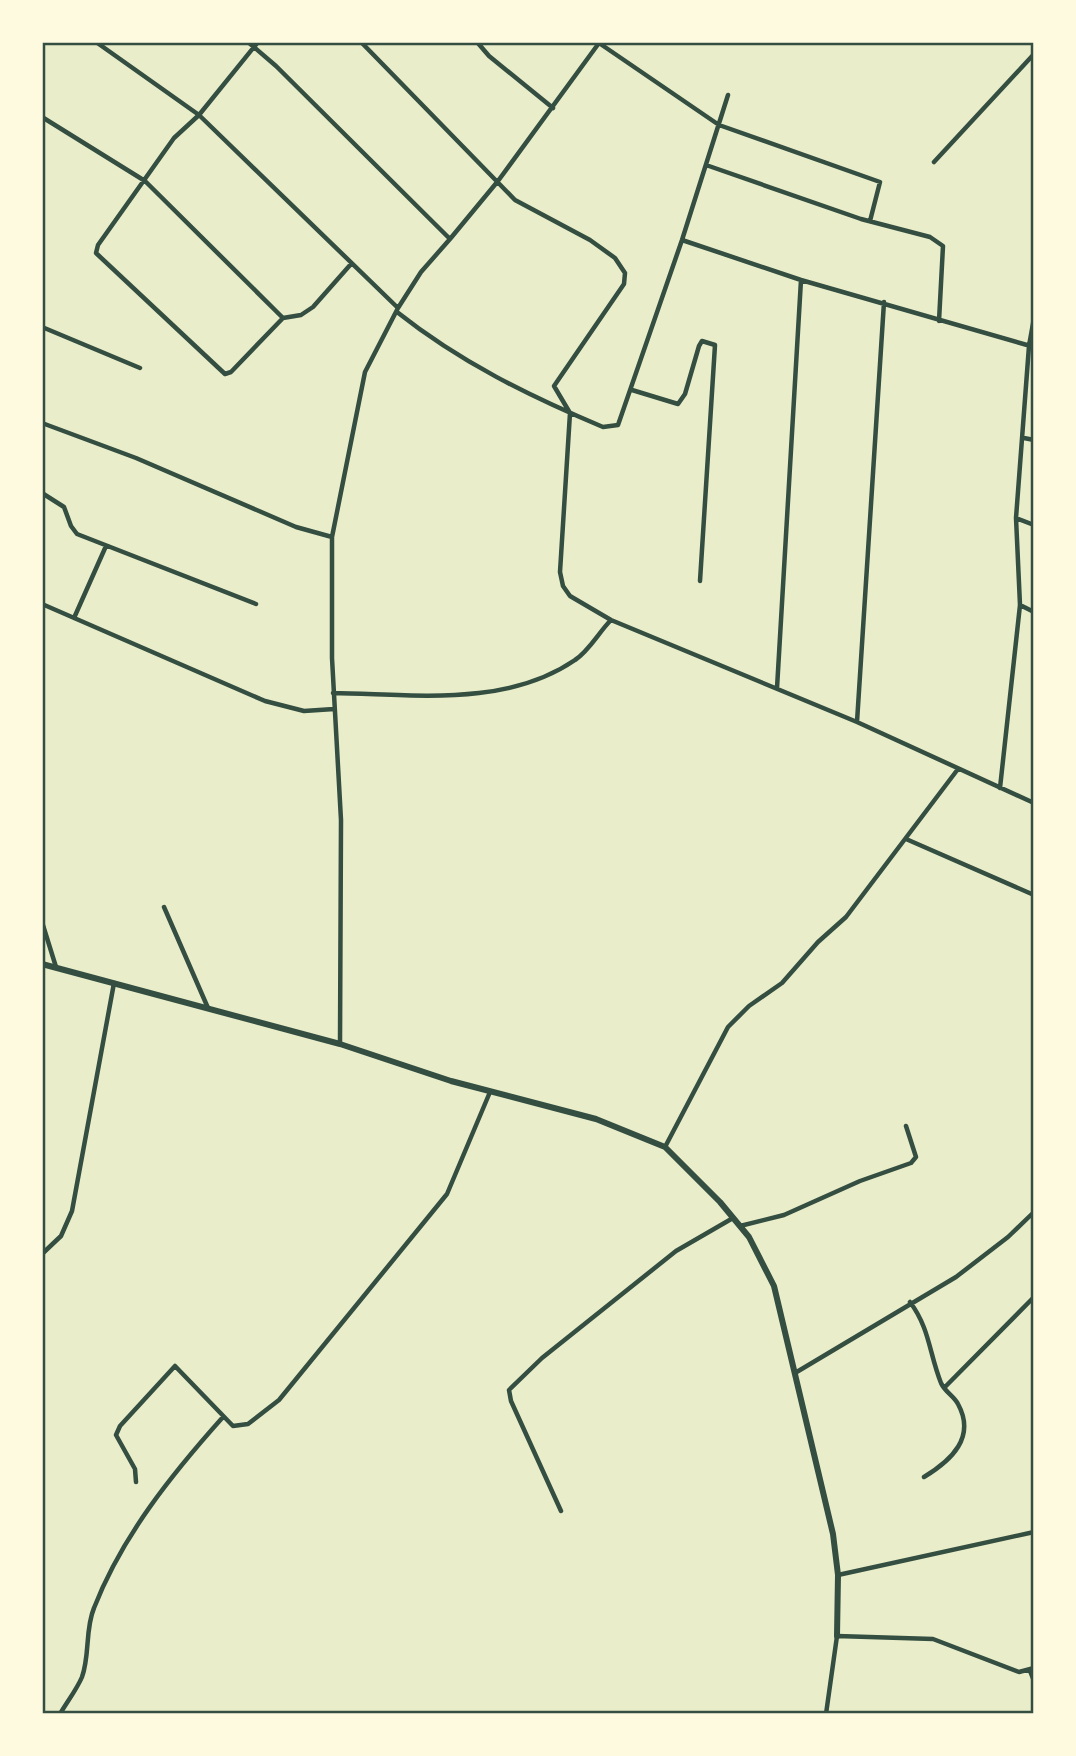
<svg xmlns="http://www.w3.org/2000/svg" width="1076" height="1756" font-family="Karla,sans-serif">
  <style>
    .lines { fill: none; stroke-linecap: round; stroke-linejoin: round }
    .minor { stroke: #344e41; stroke-width: 4.5 }
    .tertiary { stroke: #344e41; stroke-width: 6 }
    .neatline { fill: none; stroke: #344e41; stroke-width: 2.5 }
  </style>
  <rect width="100%" height="100%" fill="#e9edc9"/>
  <g class="lines">
    <!-- minor -->
    <path class="minor" d="M 96,42 L 199,115 L 398,308
      M 248,42 L 276,66 L 450,239 L 421,272 L 398,308 L 365,372 L 332,537 L 332,658 L 341,820 L 340,1044
      M 258,42 L 199,115 L 174,138 L 98,245 L 96,253 L 225,374 L 231,372 L 283,318 L 301,315 L 313,307 L 351,264
      M 361,42 L 515,200 L 590,240 L 615,258 L 625,273 L 624,284 L 554,386 L 570,413 L 560,572 L 563,586 L 570,596 L 611,620 L 857,722 L 1034,803
      M 477,42 L 489,56 L 553,108
      M 599,43 L 719,125 L 880,182 L 870,221
      M 42,117 L 145,181 L 283,318
      M 934,162 L 1034,54
      M 706,165 L 861,219 L 930,237 L 943,246 L 939,321
      M 450,239 L 498,181 L 599,43
      M 682,240 L 801,280 L 1034,347
      M 397,312 C 460,362 529,396 603,427 L 618,425 L 682,240 L 728,95
      M 42,327 L 140,368
      M 632,390 L 678,404 L 685,394 L 699,346 L 702,341 L 715,345 L 700,581
      M 42,423 L 136,458 L 296,527 L 332,537
      M 1024,438 L 1034,440
      M 42,493 L 64,507 L 71,526 L 77,534 L 256,604
      M 1016,518 L 1034,525
      M 42,604 L 265,701 L 304,711 L 334,709
      M 1020,605 L 1034,612
      M 74,618 L 106,546
      M 777,688 L 801,280
      M 333,693 C 413,694 505,708 575,660 C 589,651 599,632 611,620
      M 857,722 L 884,302
      M 1000,788 L 1020,605 L 1016,518 L 1029,346 L 1034,318
      M 906,839 L 1034,895
      M 164,907 L 208,1008
      M 42,922 L 56,967
      M 665,1147 L 728,1027 L 749,1006 L 782,983 L 818,942 L 846,917 L 958,769
      M 740,1226 L 784,1215 L 860,1181 L 911,1163 L 916,1157 L 906,1126
      M 42,1254 L 61,1236 L 72,1211 L 114,983
      M 910,1302 C 930,1329 929,1353 941,1383 C 945,1392 954,1396 958,1404 C 976,1437 952,1460 924,1477
      M 795,1373 L 956,1277 L 1008,1237 L 1034,1212
      M 944,1388 L 1034,1297
      M 136,1482 L 135,1469 L 116,1435 L 120,1426 L 175,1366 L 233,1426 L 248,1424 L 279,1400 L 447,1194 L 490,1092
      M 561,1511 L 511,1401 L 509,1390 L 542,1358 L 676,1251 L 733,1218
      M 838,1575 L 1034,1532
      M 1030,1671 L 1034,1681
      M 60,1714 C 67,1702 77,1689 82,1677 C 90,1655 85,1629 94,1608 C 122,1536 172,1474 223,1417
      M 826,1714 L 837,1636 L 933,1639 L 1019,1672 L 1034,1668
      M 1034,1714 L 1034,1713"/>
    <!-- tertiary -->
    <path class="tertiary" d="M 42,964 L 340,1044 L 451,1081 L 596,1119 L 665,1147 L 720,1202 L 749,1237 L 774,1286 L 833,1534 L 838,1575 L 837,1636"/>
  </g>
  <!-- border -->
  <rect width="1076" height="1756" fill="none" stroke="#fefae0" stroke-width="88"/>
  <rect x="44" y="44" width="988" height="1668" class="neatline"/>
</svg>
